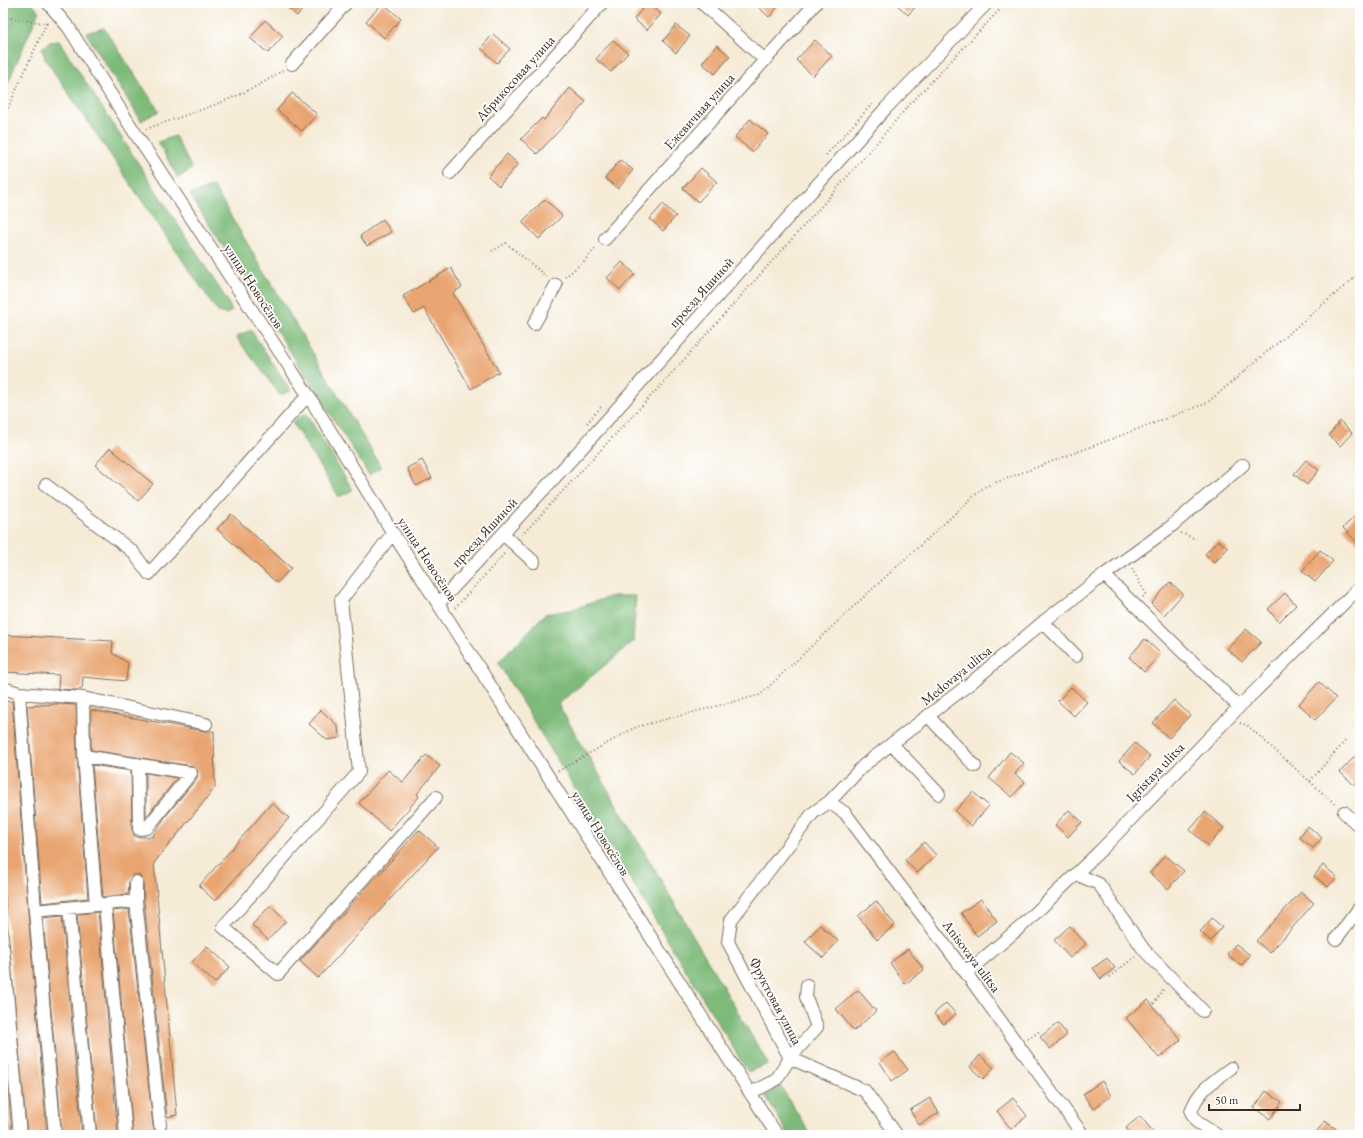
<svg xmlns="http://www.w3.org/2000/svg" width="1363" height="1138" font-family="'EB Garamond',serif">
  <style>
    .forest { fill: #7ebb7a; stroke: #5c724c }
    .building { fill: #e9a571 }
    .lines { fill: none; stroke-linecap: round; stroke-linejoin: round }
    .minor-casing { stroke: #7c6e5f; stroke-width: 14 }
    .path { stroke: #7c6e5f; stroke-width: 2; stroke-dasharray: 1 3; stroke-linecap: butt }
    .minor { stroke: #fff; stroke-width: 12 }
    .labels { text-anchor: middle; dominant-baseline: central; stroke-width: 3.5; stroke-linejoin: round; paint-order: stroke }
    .street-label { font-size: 14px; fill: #3b2a1e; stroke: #fff }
  </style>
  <rect width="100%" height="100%" fill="#fff"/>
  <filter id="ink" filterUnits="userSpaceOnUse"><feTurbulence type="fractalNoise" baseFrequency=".025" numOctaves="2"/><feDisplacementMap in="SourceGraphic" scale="8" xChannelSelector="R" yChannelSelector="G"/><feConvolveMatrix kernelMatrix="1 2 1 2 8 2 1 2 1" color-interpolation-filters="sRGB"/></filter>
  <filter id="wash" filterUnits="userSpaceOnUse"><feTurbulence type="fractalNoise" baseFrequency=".012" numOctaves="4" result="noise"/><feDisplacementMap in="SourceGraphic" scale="16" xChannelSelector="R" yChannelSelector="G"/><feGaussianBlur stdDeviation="0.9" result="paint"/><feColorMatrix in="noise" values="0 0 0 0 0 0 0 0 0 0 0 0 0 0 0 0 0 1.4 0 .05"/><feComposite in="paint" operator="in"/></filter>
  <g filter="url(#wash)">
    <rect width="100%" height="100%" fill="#f5ebd7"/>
    <!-- forest -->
    <path class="forest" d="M 3,3 L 31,3 L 39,11 L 3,94 Z
      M 104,28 L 159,111 L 141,121 L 86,33 Z
      M 59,41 L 227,300 L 232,311 L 226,314 L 218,312 L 45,59 L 42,48 L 50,42 Z
      M 175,136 L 192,169 L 178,178 L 158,142 Z
      M 213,186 L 381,467 L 369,475 L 190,195 Z
      M 251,330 L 291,391 L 280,395 L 236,337 Z
      M 306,413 L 353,490 L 339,497 L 292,422 Z
      M 612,596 L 636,596 L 633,642 L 558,704 L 768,1064 L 748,1072 L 498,663 L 545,614 L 570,610 Z
      M 781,1087 L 811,1135 L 789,1135 L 765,1096 Z"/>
    <g id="blocks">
      <!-- building -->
      <path class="building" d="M 282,3 L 308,3 L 297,16 Z
        M 383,3 L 401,19 L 384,38 L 366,21 Z
        M 647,3 L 661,14 L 647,30 L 634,19 Z
        M 754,3 L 781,3 L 769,17 Z
        M 895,3 L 919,3 L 908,15 Z
        M 265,20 L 283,36 L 268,53 L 250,38 Z
        M 676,25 L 690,36 L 676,53 L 663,41 Z
        M 493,34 L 510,49 L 497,63 L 481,48 Z
        M 613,40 L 628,53 L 611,72 L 596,59 Z
        M 815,40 L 832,56 L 813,76 L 796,60 Z
        M 717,45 L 730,56 L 715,74 L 702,63 Z
        M 570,88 L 586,102 L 537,154 L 521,139 L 542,118 L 544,120 Z
        M 292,93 L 317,114 L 302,131 L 277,110 Z
        M 750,119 L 768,134 L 752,152 L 735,137 Z
        M 507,154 L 518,164 L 499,186 L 488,176 Z
        M 620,160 L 633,170 L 618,189 L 605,178 Z
        M 701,168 L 717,182 L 698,202 L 683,188 Z
        M 545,199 L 562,216 L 539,239 L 522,222 Z
        M 663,204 L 676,216 L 663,231 L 650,219 Z
        M 383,219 L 391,232 L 367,246 L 360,236 Z
        M 622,262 L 635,274 L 620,290 L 607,278 Z
        M 451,268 L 462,287 L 453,293 L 499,372 L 471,389 L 424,308 L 414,314 L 403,296 Z
        M 1340,421 L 1352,433 L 1340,446 L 1329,435 Z
        M 110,448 L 153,484 L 138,501 L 95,465 Z
        M 422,460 L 432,478 L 416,486 L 407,468 Z
        M 1306,460 L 1319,470 L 1307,485 L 1294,474 Z
        M 1360,511 L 1360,545 L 1343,528 Z
        M 231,514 L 291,568 L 277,583 L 217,529 Z
        M 1218,540 L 1228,548 L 1214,563 L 1205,554 Z
        M 1320,550 L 1333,561 L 1315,582 L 1302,571 Z
        M 1170,582 L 1183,594 L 1164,615 L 1151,604 Z
        M 1285,593 L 1296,605 L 1279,622 L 1268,609 Z
        M 1246,629 L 1261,642 L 1242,662 L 1227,649 Z
        M 3,635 L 113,641 L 112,653 L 128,663 L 126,681 L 83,677 L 82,689 L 75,690 L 58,689 L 59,675 L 3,672 Z
        M 1145,639 L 1161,654 L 1144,672 L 1129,657 Z
        M 1319,682 L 1336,698 L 1315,720 L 1299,704 Z
        M 1071,687 L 1087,702 L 1074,716 L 1058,701 Z
        M 1174,700 L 1190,715 L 1169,738 L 1153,723 Z
        M 12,701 L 28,912 L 47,1135 L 27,1135 L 3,877 L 3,702 Z
        M 57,704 L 76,705 L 77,757 L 88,898 L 42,903 L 27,706 Z
        M 91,710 L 204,731 L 214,731 L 215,788 L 154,863 L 177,1115 L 167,1117 L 144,901 L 143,882 L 139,875 L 133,875 L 129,882 L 128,894 L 103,897 L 92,765 L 131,771 L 132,829 L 135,837 L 152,837 L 165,817 L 197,778 L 198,771 L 192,766 L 91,750 Z
        M 321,710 L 338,726 L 339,738 L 327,740 L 309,724 Z
        M 1135,743 L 1150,756 L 1135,774 L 1119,761 Z
        M 1360,751 L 1360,778 L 1354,785 L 1340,772 Z
        M 1010,752 L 1024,763 L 1015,774 L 1025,782 L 1012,797 L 989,778 Z
        M 426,755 L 440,766 L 417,794 L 419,797 L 389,831 L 359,803 L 388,770 L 403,782 Z
        M 146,773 L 177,778 L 146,817 Z
        M 973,792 L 989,806 L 971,826 L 955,811 Z
        M 272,803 L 289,818 L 215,901 L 199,886 Z
        M 1069,810 L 1082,822 L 1068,837 L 1055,825 Z
        M 1205,812 L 1224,828 L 1208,846 L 1190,830 Z
        M 1308,826 L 1322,838 L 1313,848 L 1299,837 Z
        M 419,830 L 438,847 L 318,978 L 300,961 Z
        M 924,842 L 936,855 L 917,873 L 905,860 Z
        M 1165,855 L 1184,871 L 1168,889 L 1150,873 Z
        M 1323,865 L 1337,877 L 1328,887 L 1314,876 Z
        M 1301,892 L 1314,903 L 1270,953 L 1256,941 Z
        M 981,899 L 997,921 L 977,936 L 961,913 Z
        M 876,901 L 895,925 L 877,940 L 858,916 Z
        M 270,906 L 286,921 L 268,940 L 252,925 Z
        M 129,909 L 153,1126 L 155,1135 L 133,1135 L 113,911 Z
        M 98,912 L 118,1135 L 97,1135 L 77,914 Z
        M 62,916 L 82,1135 L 62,1135 L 43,918 Z
        M 1212,918 L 1222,927 L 1211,941 L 1200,932 Z
        M 820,925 L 838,941 L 823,958 L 805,942 Z
        M 1070,926 L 1086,944 L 1070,958 L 1054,940 Z
        M 1236,944 L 1250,955 L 1241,966 L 1227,954 Z
        M 207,946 L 230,967 L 215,983 L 192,962 Z
        M 908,949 L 924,970 L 905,984 L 890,963 Z
        M 1107,958 L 1115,968 L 1101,979 L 1093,968 Z
        M 858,990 L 876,1011 L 854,1031 L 836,1009 Z
        M 1148,1000 L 1181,1040 L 1159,1058 L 1126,1018 Z
        M 946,1003 L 956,1014 L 944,1024 L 934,1014 Z
        M 1058,1023 L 1067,1035 L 1050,1049 L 1040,1037 Z
        M 3,1031 L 12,1135 L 3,1135 Z
        M 895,1052 L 908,1070 L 892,1081 L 880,1062 Z
        M 980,1055 L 994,1068 L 983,1079 L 970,1067 Z
        M 1102,1081 L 1111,1096 L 1093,1109 L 1083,1094 Z
        M 1266,1091 L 1282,1102 L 1270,1119 L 1254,1108 Z
        M 930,1098 L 939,1113 L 919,1125 L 910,1110 Z
        M 1013,1098 L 1027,1116 L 1011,1129 L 997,1111 Z
        M 1140,1116 L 1156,1135 L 1132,1135 L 1126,1128 Z
        M 1325,1121 L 1344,1135 L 1314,1135 Z"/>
    </g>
  </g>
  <g filter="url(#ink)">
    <use href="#blocks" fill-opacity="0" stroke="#7c6e5f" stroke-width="1"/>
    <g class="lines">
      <defs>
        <path id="minor" d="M 48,3 L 69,28 L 135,133 L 308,395 L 393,533 L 777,1135
          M 702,3 L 765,60
          M 292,64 L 346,3
          M 450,173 L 602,3
          M 605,239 L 816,3
          M 534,324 L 556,285
          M 46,485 L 133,552 L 149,574 L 308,395
          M 393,533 L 341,600 L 359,772 L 223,927 L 278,974 L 436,797
          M 503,534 L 534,562
          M 1104,575 L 1239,707
          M 439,603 L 581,449 L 886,108 L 987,3
          M 1043,622 L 1076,656
          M 3,688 L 19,693 L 83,698 L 206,724
          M 19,693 L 35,911 L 55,1135
          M 928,716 L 975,766
          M 892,744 L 939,794
          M 84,756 L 191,773 L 147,828 L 139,829 L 138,764
          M 829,802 L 845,813 L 966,973 L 1083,1135
          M 1344,812 L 1360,827
          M 1076,874 L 1099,884 L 1144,950 L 1203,1011
          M 136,882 L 136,901
          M 105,904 L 126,1135
          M 96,905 L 136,901 L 160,1125
          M 69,908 L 90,1135
          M 35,911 L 96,905 L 84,756 L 83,698
          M 1336,939 L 1360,907
          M 3,948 L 20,1135
          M 966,973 L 1024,924 L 1102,849 L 1239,707 L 1360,587
          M 750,1093 L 776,1080 L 790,1058 L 817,1027 L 806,997 L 807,985
          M 897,1135 L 865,1091 L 790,1058 L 728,942 L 731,920 L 813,813 L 829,802 L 864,765 L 972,682 L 1043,622 L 1104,575 L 1168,529 L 1243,465
          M 1217,1135 L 1197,1122 L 1191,1112 C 1197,1091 1214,1081 1231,1068"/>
      </defs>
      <!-- minor casing -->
      <use href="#minor" class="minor-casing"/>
      <!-- path -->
      <path class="path" d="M 3,17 L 50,24
        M 3,119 L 47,22
        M 146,129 C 193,112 242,99 283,70
        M 826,155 L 873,103
        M 492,251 L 506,243 L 548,278
        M 565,277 L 582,263 L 597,247
        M 587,423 L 601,407
        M 1181,533 L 1196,539
        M 522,535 L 663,383 L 835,191 L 910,104 L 1006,3
        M 1132,569 L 1146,594 L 1142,598
        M 455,608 L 506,552
        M 1240,723 L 1247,725 L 1336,805
        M 558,771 L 636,727 L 760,695 L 855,605 L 984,487 L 1207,403 L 1360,273
        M 1310,781 L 1346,740
        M 1109,977 L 1135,957
        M 1154,1004 L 1164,988
        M 1028,1039 L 1040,1031"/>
      <!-- minor -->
      <use href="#minor" class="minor"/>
    </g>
  </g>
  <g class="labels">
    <!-- street labels -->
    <g class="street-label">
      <text transform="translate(515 78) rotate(-48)">Абрикосовая улица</text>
      <text transform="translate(699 111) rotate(-48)">Ежевичная улица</text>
      <text transform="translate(254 286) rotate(57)">улица Новосёлов</text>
      <text transform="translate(701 292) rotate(-48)">проезд Яшиной</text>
      <text transform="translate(484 532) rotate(-47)">проезд Яшиной</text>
      <text transform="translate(428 559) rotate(57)">улица Новосёлов</text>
      <text transform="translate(956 675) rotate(-39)">Medovaya ulitsa</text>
      <text transform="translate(1155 772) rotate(-46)">Igristaya ulitsa</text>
      <text transform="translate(601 833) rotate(58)">улица Новосёлов</text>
      <text transform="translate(972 956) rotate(53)">Anisovaya ulitsa</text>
      <text transform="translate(776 1001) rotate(62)">Фруктовая улица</text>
    </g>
  </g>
  <!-- margin -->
  <rect width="1363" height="1138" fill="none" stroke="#fff" stroke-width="16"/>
  <!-- scale -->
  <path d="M1209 1104v6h91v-6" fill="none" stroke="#3b2a1e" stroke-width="2"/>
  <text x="1215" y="1104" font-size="12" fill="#3b2a1e" stroke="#ffffff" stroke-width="3" paint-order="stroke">50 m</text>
</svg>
